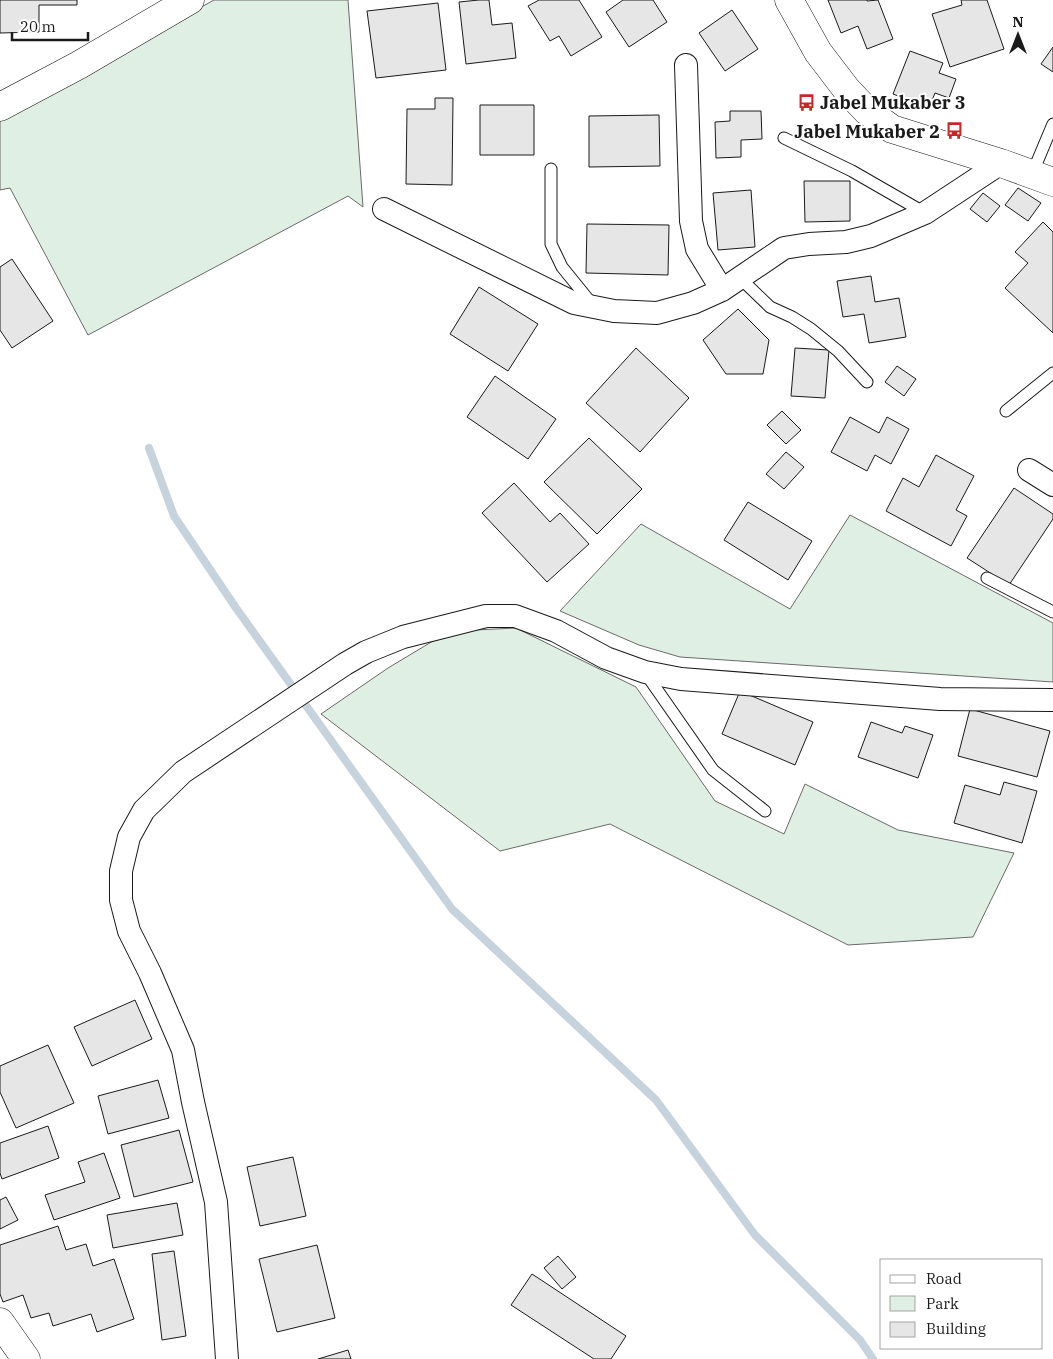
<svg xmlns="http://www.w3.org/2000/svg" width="1053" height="1359" font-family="'IBM Plex Serif',serif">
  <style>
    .green { fill: #e0efe3; stroke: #6a6a6a }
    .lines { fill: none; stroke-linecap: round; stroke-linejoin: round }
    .stream { stroke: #c6d2dc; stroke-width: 8 }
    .building { fill: #e6e6e6; stroke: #1a1a1a }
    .service-casing { stroke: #1a1a1a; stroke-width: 13 }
    .minor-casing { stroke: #1a1a1a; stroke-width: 24 }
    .tertiary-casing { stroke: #1a1a1a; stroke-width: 29 }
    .service { stroke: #fff; stroke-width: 11 }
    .minor { stroke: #fff; stroke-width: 22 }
    .tertiary { stroke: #fff; stroke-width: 28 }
    .labels { text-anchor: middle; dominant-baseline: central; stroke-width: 4; stroke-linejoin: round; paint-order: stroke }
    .poi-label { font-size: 18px; font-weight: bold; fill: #1a1a1a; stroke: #fff; text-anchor: start }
  </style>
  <rect width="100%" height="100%" fill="#fff"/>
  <!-- green -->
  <path class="green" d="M 214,0 L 348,0 L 363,207 L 348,196 L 88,335 L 10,188 L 0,190 L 0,119 Z
    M 850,515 L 1053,623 L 1053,682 L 680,657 L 639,645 L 560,611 L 641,524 L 790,609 Z
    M 516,628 L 636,687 L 715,801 L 784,834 L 805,784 L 898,830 L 1014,853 L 973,937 L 848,945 L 610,824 L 500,851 L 321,714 L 388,668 L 433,641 L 475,630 Z"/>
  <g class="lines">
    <!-- stream -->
    <path class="stream" d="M 149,448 L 174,516 L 236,608 L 452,909 L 656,1100 L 755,1235 L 860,1340 L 873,1359"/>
  </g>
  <!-- building -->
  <path class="building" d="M 0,0 L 77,0 L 77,5 L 39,5 L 39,32 L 0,33 Z
    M 479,0 L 489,0 L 492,25 L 512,23 L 516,58 L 466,64 L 459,2 Z
    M 539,0 L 579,0 L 602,37 L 571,56 L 559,36 L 550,41 L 528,6 Z
    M 623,0 L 653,0 L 667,22 L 629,47 L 606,12 Z
    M 828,0 L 867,0 L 867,1 L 878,0 L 893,39 L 867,49 L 858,26 L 841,33 Z
    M 961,0 L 987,0 L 1004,49 L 950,67 L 932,14 L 962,5 Z
    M 438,3 L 446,70 L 376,78 L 367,11 Z
    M 732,10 L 758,49 L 725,71 L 699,33 Z
    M 1053,47 L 1053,72 L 1041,64 Z
    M 910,51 L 943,63 L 939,73 L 956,79 L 949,98 L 935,93 L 929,108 L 893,94 Z
    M 435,98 L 453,98 L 452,185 L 406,184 L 407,109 L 435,109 Z
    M 480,105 L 534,105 L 534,155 L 480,155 Z
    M 730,111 L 761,111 L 762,139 L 741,140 L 741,157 L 716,158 L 715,122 L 730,121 Z
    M 659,115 L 660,166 L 589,167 L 589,116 Z
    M 804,181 L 850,181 L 850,221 L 805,222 Z
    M 1018,188 L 1041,203 L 1028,221 L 1005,205 Z
    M 751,190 L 755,247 L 718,250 L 713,193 Z
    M 983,193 L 1000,206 L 987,222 L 970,209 Z
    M 1043,222 L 1053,232 L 1053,333 L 1005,288 L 1028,263 L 1015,252 Z
    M 587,224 L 669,225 L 668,275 L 586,273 Z
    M 12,259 L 53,321 L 12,348 L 0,330 L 0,267 Z
    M 871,276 L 875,302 L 899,298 L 906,337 L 869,343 L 864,314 L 843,317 L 837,281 Z
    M 479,287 L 538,324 L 508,371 L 450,334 Z
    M 738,309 L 769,340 L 763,374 L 726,374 L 703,340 Z
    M 636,348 L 689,398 L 640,452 L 586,403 Z
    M 795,348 L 829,350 L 825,398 L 791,396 Z
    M 897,366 L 916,379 L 904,396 L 885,382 Z
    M 495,376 L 556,419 L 528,459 L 467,417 Z
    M 782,411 L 801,430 L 786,444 L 767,425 Z
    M 850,417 L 879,433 L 887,417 L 909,429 L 891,464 L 875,455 L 867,471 L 831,452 Z
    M 589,438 L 642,489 L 597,534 L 544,482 Z
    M 786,452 L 804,467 L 784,489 L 766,474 Z
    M 936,455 L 974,476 L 956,510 L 967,516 L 951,546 L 886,511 L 903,478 L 919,487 Z
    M 514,483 L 550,522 L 560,513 L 589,544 L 547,582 L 482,513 Z
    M 1014,488 L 1053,514 L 1053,519 L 1009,585 L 967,558 Z
    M 748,502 L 812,541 L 788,580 L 724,540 Z
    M 740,691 L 813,722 L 795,765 L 722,734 Z
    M 970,709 L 1050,731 L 1037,777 L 958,756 Z
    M 871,722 L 902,733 L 905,726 L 933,735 L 918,778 L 858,757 Z
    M 1004,782 L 1037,791 L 1022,843 L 954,823 L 965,785 L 1000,795 Z
    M 135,1000 L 152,1039 L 92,1066 L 74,1027 Z
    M 48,1045 L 74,1103 L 16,1128 L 0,1092 L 0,1066 Z
    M 158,1080 L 169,1118 L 108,1134 L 98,1096 Z
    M 48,1126 L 59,1158 L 2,1179 L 0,1173 L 0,1143 Z
    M 179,1130 L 193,1182 L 134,1197 L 121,1145 Z
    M 104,1153 L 120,1198 L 54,1220 L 45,1195 L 85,1182 L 78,1162 Z
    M 293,1157 L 306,1216 L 260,1226 L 247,1167 Z
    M 6,1197 L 18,1220 L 0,1229 L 0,1200 Z
    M 177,1203 L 183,1235 L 113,1248 L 107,1215 Z
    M 58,1226 L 66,1250 L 86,1244 L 93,1266 L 114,1259 L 134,1319 L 97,1332 L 91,1314 L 53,1326 L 49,1313 L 31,1318 L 23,1295 L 3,1302 L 0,1294 L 0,1245 Z
    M 317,1245 L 335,1318 L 277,1332 L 259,1259 Z
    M 174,1251 L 186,1336 L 162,1340 L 152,1254 Z
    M 558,1256 L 576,1277 L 562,1289 L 544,1268 Z
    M 532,1274 L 626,1336 L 611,1359 L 594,1359 L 511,1305 Z
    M 348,1350 L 351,1359 L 318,1359 Z"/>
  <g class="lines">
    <defs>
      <path id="service" d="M 784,138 L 852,171 L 925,213
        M 551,169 L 551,244 L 562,267 L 592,304
        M 1032,174 L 1053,124
        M 740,278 L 770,307 L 792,317 L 811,329 L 838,351 L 867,382
        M 1006,411 L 1053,373
        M 987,578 L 1053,612
        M 646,674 L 713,770 L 765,811"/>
      <path id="minor" d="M 686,65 L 691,221 L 697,249 L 722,290
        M 384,209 L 574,303 L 614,311 L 657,313 L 693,303 L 722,290 L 784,248 L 809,244 L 846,242 L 871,236 L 925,213 L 1001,163
        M 1029,470 L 1053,485
        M 227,1359 L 216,1202 L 193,1102 L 183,1050 L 150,973 L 129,931 L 121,900 L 121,871 L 129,837 L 144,810 L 183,772 L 345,664 L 366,652 L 403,637 L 486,616 L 515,616 L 556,631 L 606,658 L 645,672 L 681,679 L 940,699 L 1053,700"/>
      <path id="tertiary" d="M 789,0 L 818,52 L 847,90 L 867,111 L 892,129 L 1001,163 L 1053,182
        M 0,107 L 79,65 L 190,0
        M 0,1322 L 26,1359"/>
    </defs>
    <!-- service casing -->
    <use href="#service" class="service-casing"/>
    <!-- minor casing -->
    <use href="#minor" class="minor-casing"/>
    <!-- tertiary casing -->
    <use href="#tertiary" class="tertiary-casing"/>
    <!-- service -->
    <use href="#service" class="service"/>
    <!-- minor -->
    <use href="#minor" class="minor"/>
    <!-- tertiary -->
    <use href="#tertiary" class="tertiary"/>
  </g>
  <!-- icons -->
  <defs>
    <symbol id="bus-bare" viewBox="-9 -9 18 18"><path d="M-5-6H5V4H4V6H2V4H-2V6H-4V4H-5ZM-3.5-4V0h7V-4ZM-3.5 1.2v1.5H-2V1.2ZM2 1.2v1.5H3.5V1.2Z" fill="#c62828" stroke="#fff" stroke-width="2.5" paint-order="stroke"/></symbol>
  </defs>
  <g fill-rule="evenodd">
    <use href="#bus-bare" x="794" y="90" width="25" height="25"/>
    <use href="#bus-bare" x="942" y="118" width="25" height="25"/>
  </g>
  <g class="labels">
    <!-- poi labels -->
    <g class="poi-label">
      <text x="820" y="102">Jabel Mukaber 3</text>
      <text x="940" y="131" text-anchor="end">Jabel Mukaber 2</text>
    </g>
  </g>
  <!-- legend -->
  <rect x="880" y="1259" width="162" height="90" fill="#ffffff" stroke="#a3a3a3"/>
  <rect x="890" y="1275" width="25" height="8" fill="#ffffff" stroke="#a3a3a3"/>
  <text x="926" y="1284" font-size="15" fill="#1a1a1a">Road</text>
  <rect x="890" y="1296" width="25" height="15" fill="#e0efe3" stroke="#a3a3a3"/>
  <text x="926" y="1309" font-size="15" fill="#1a1a1a">Park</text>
  <rect x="890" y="1322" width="25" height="15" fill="#e6e6e6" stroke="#a3a3a3"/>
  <text x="926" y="1334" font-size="15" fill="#1a1a1a">Building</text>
  <!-- north arrow -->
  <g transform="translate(1018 35)" stroke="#ffffff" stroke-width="4" paint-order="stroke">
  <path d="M0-4L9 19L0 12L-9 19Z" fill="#1a1a1a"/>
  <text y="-8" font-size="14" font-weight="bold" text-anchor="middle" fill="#1a1a1a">N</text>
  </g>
  <!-- scale -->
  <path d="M12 32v8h76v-8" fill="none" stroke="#1a1a1a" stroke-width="2.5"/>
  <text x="20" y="32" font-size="15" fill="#1a1a1a" stroke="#ffffff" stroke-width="4" paint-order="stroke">20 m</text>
</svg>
